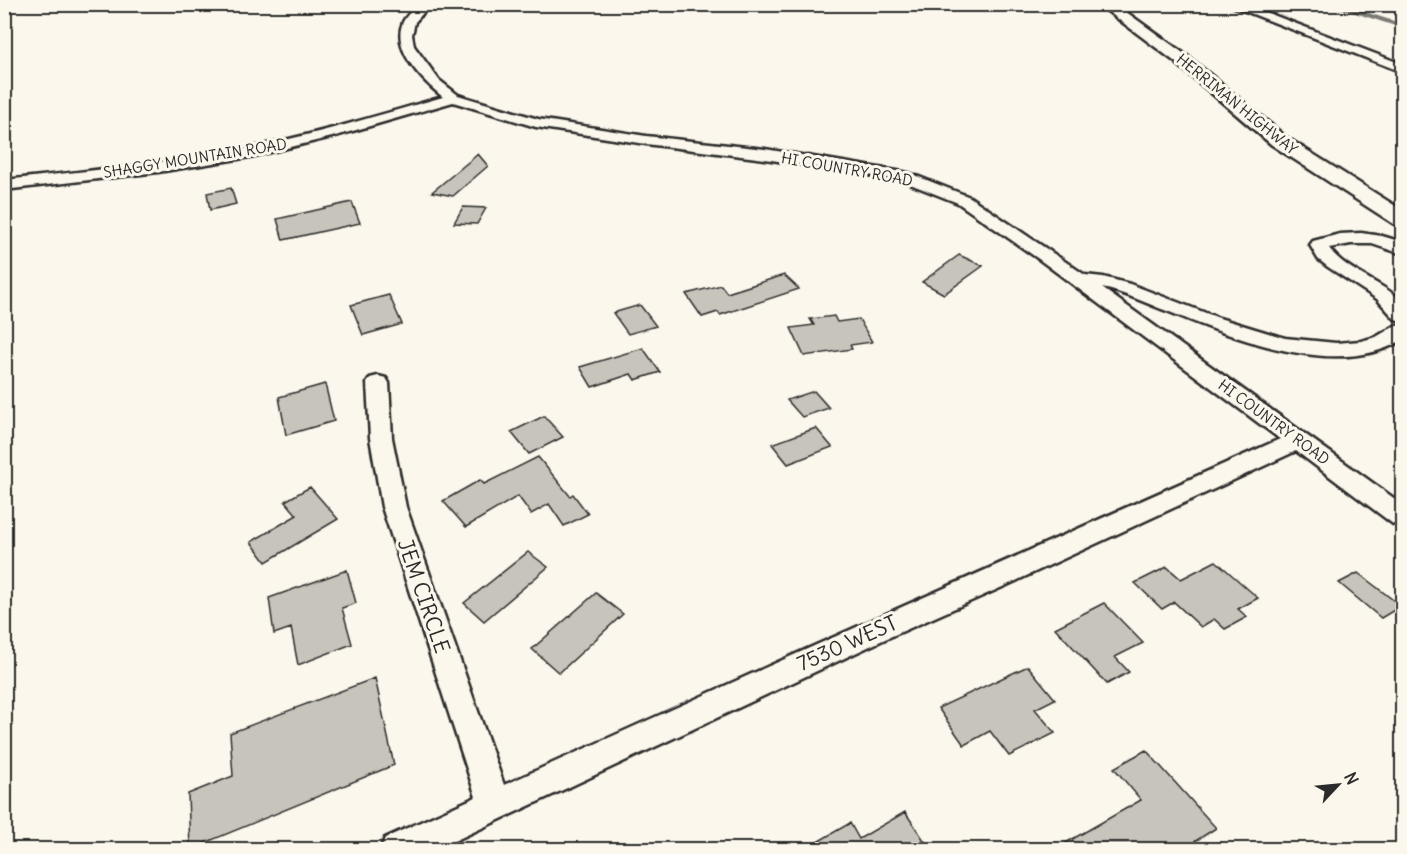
<svg xmlns="http://www.w3.org/2000/svg" width="1407" height="854" font-family="Delius,sans-serif">
  <style>
    .lines { fill: none; stroke-linecap: round; stroke-linejoin: round }
    .stream { stroke: #7b7a75; stroke-width: 4 }
    .building { fill: #c7c4bc; stroke: #2b2b2b; stroke-width: 1.5 }
    .minor-casing { stroke: #2b2b2b; stroke-width: 5 }
    .major-casing { stroke: #2b2b2b; stroke-width: 5 }
    .path { stroke: #2b2b2b; stroke-width: 2; stroke-dasharray: 3 2; stroke-linecap: butt }
    .minor { fill: #fbf7ec; fill-rule: evenodd }
    .major { fill: #fbf7ec; fill-rule: evenodd }
    .labels { text-anchor: middle; dominant-baseline: central; stroke-width: 6; stroke-linejoin: round; paint-order: stroke }
    .far-street-label { font-size: 15px; fill: #2b2b2b; stroke: #fbf7ec }
    .near-street-label { font-size: 21px; fill: #2b2b2b; stroke: #fbf7ec }
  </style>
  <rect width="100%" height="100%" fill="#fbf7ec"/>
  <filter id="ink" filterUnits="userSpaceOnUse"><feTurbulence type="fractalNoise" baseFrequency=".0167" numOctaves="2"/><feDisplacementMap in="SourceGraphic" scale="12" xChannelSelector="R" yChannelSelector="G"/><feConvolveMatrix kernelMatrix="1 2 1 2 8 2 1 2 1" color-interpolation-filters="sRGB"/></filter>
  <g filter="url(#ink)">
    <g class="lines">
      <!-- stream -->
      <path class="stream" d="M 1334,4 L 1402,26"/>
    </g>
    <!-- building -->
    <path class="building" d="M 478,154 L 488,166 L 453,196 L 432,192 Z
      M 231,188 L 236,204 L 210,210 L 207,193 Z
      M 352,202 L 360,223 L 283,240 L 277,219 Z
      M 463,207 L 486,208 L 477,224 L 454,223 Z
      M 959,255 L 983,266 L 944,294 L 922,282 Z
      M 784,275 L 799,289 L 720,315 L 718,312 L 702,317 L 686,294 L 721,285 L 727,293 Z
      M 389,295 L 402,324 L 363,335 L 351,305 Z
      M 640,305 L 656,326 L 628,334 L 613,313 Z
      M 834,316 L 837,322 L 859,319 L 872,342 L 850,345 L 852,349 L 804,356 L 791,328 L 814,325 L 810,319 Z
      M 643,348 L 660,372 L 635,380 L 631,374 L 592,387 L 580,367 Z
      M 325,384 L 334,421 L 286,435 L 279,397 Z
      M 814,391 L 829,408 L 802,417 L 787,400 Z
      M 544,416 L 563,437 L 529,454 L 511,432 Z
      M 816,428 L 832,447 L 788,464 L 772,444 Z
      M 538,457 L 570,496 L 573,494 L 588,514 L 564,526 L 549,504 L 531,514 L 518,496 L 466,527 L 443,501 L 480,480 L 484,484 Z
      M 310,487 L 338,519 L 266,562 L 251,542 L 297,515 L 285,501 Z
      M 528,552 L 548,567 L 484,621 L 464,603 Z
      M 1216,561 L 1258,598 L 1238,609 L 1247,617 L 1225,629 L 1214,619 L 1201,627 L 1174,602 L 1162,609 L 1135,583 L 1167,567 L 1181,579 Z
      M 347,570 L 356,603 L 342,608 L 352,644 L 298,665 L 291,628 L 274,634 L 269,598 Z
      M 1358,573 L 1401,606 L 1381,618 L 1339,583 Z
      M 596,593 L 623,614 L 559,673 L 532,649 Z
      M 1104,603 L 1143,643 L 1115,657 L 1129,672 L 1107,684 L 1055,628 Z
      M 1028,666 L 1055,699 L 1035,709 L 1055,733 L 1009,756 L 990,731 L 964,745 L 938,708 Z
      M 375,678 L 394,765 L 190,849 L 188,794 L 233,776 L 230,733 Z
      M 1146,750 L 1216,828 L 1183,849 L 1055,849 L 1141,800 L 1114,768 Z
      M 905,812 L 930,849 L 805,849 L 850,823 L 859,839 Z"/>
    <g class="lines">
      <defs>
        <path id="minor" d="M 419,4 L 431,4 L 415,22 L 412,35 L 414,46 L 439,80 L 458,95 L 538,119 L 646,136 L 765,149 L 909,173 L 970,197 L 1085,275 L 1103,277 L 1130,284 L 1219,318 L 1285,338 L 1336,343 L 1361,341 L 1376,337 L 1395,326 L 1402,324 L 1402,340 C 1337,380 1231,337 1167,311 C 1145,303 1124,292 1102,288 L 1402,504 L 1402,526 L 1393,524 L 1296,451 L 1007,585 L 883,640 L 435,850 L 380,850 L 385,838 L 476,797 L 382,507 L 370,438 L 367,383 L 370,378 L 378,376 L 386,378 L 389,383 L 392,438 L 406,507 L 504,785 C 762,668 1021,555 1280,439 L 1040,260 L 958,203 L 900,180 L 765,159 L 646,144 L 536,127 L 453,102 L 332,137 L 250,157 L 158,172 L 4,190 L 4,180 C 86,171 168,163 249,148 C 314,135 379,115 443,97 C 423,81 391,50 403,22 C 406,15 414,9 419,4 Z
          M 877,4 L 896,4 L 897,6 L 891,9 Z
          M 1227,4 L 1244,4 L 1402,64 L 1402,72 Z
          M 1361,233 L 1382,236 L 1402,242 L 1402,254 L 1372,244 L 1351,244 L 1329,248 C 1343,269 1381,282 1401,300 L 1402,321 L 1395,319 L 1377,299 L 1328,267 L 1318,259 L 1310,245 L 1313,241 L 1340,234 Z"/>
        <path id="major" d="M 1098,4 L 1115,4 L 1186,55 L 1286,137 L 1402,210 L 1402,225 L 1394,224 L 1272,145 L 1174,61 Z"/>
      </defs>
      <!-- minor casing -->
      <use href="#minor" class="minor-casing"/>
      <!-- major casing -->
      <use href="#major" class="major-casing"/>
      <!-- path -->
      <path class="path" d="M 1369,4 L 1402,13"/>
      <!-- minor -->
      <use href="#minor" class="minor"/>
      <!-- major -->
      <use href="#major" class="major"/>
    </g>
  </g>
  <g class="labels">
    <!-- far-street labels -->
    <g class="far-street-label">
      <text transform="translate(1237 104) rotate(39)">HERRIMAN HIGHWAY</text>
      <text transform="translate(195 158) rotate(-9)">SHAGGY MOUNTAIN ROAD</text>
      <text transform="translate(847 169) rotate(10)">HI COUNTRY ROAD</text>
      <text transform="translate(1274 422) rotate(36)">HI COUNTRY ROAD</text>
    </g>
    <!-- near-street labels -->
    <g class="near-street-label">
      <text transform="translate(424 596) rotate(71)">JEM CIRCLE</text>
      <text transform="translate(847 643) rotate(-24)">7530 WEST</text>
    </g>
  </g>
  <!-- margin -->
  <rect width="1407" height="854" fill="none" stroke="#fbf7ec" stroke-width="24"/>
  <rect x="12" y="12" width="1383" height="830" fill="none" stroke="#2b2b2b" stroke-width="2" filter="url(#ink)"/>
  <!-- north arrow -->
  <g transform="translate(1338 785) rotate(64)" stroke="#fbf7ec" stroke-width="4.5" paint-order="stroke">
  <path d="M0-4.5L10 22L0 15L-10 22Z" fill="#2b2b2b"/>
  <text y="-9" font-size="16" font-weight="bold" text-anchor="middle" fill="#2b2b2b">N</text>
  </g>
</svg>
